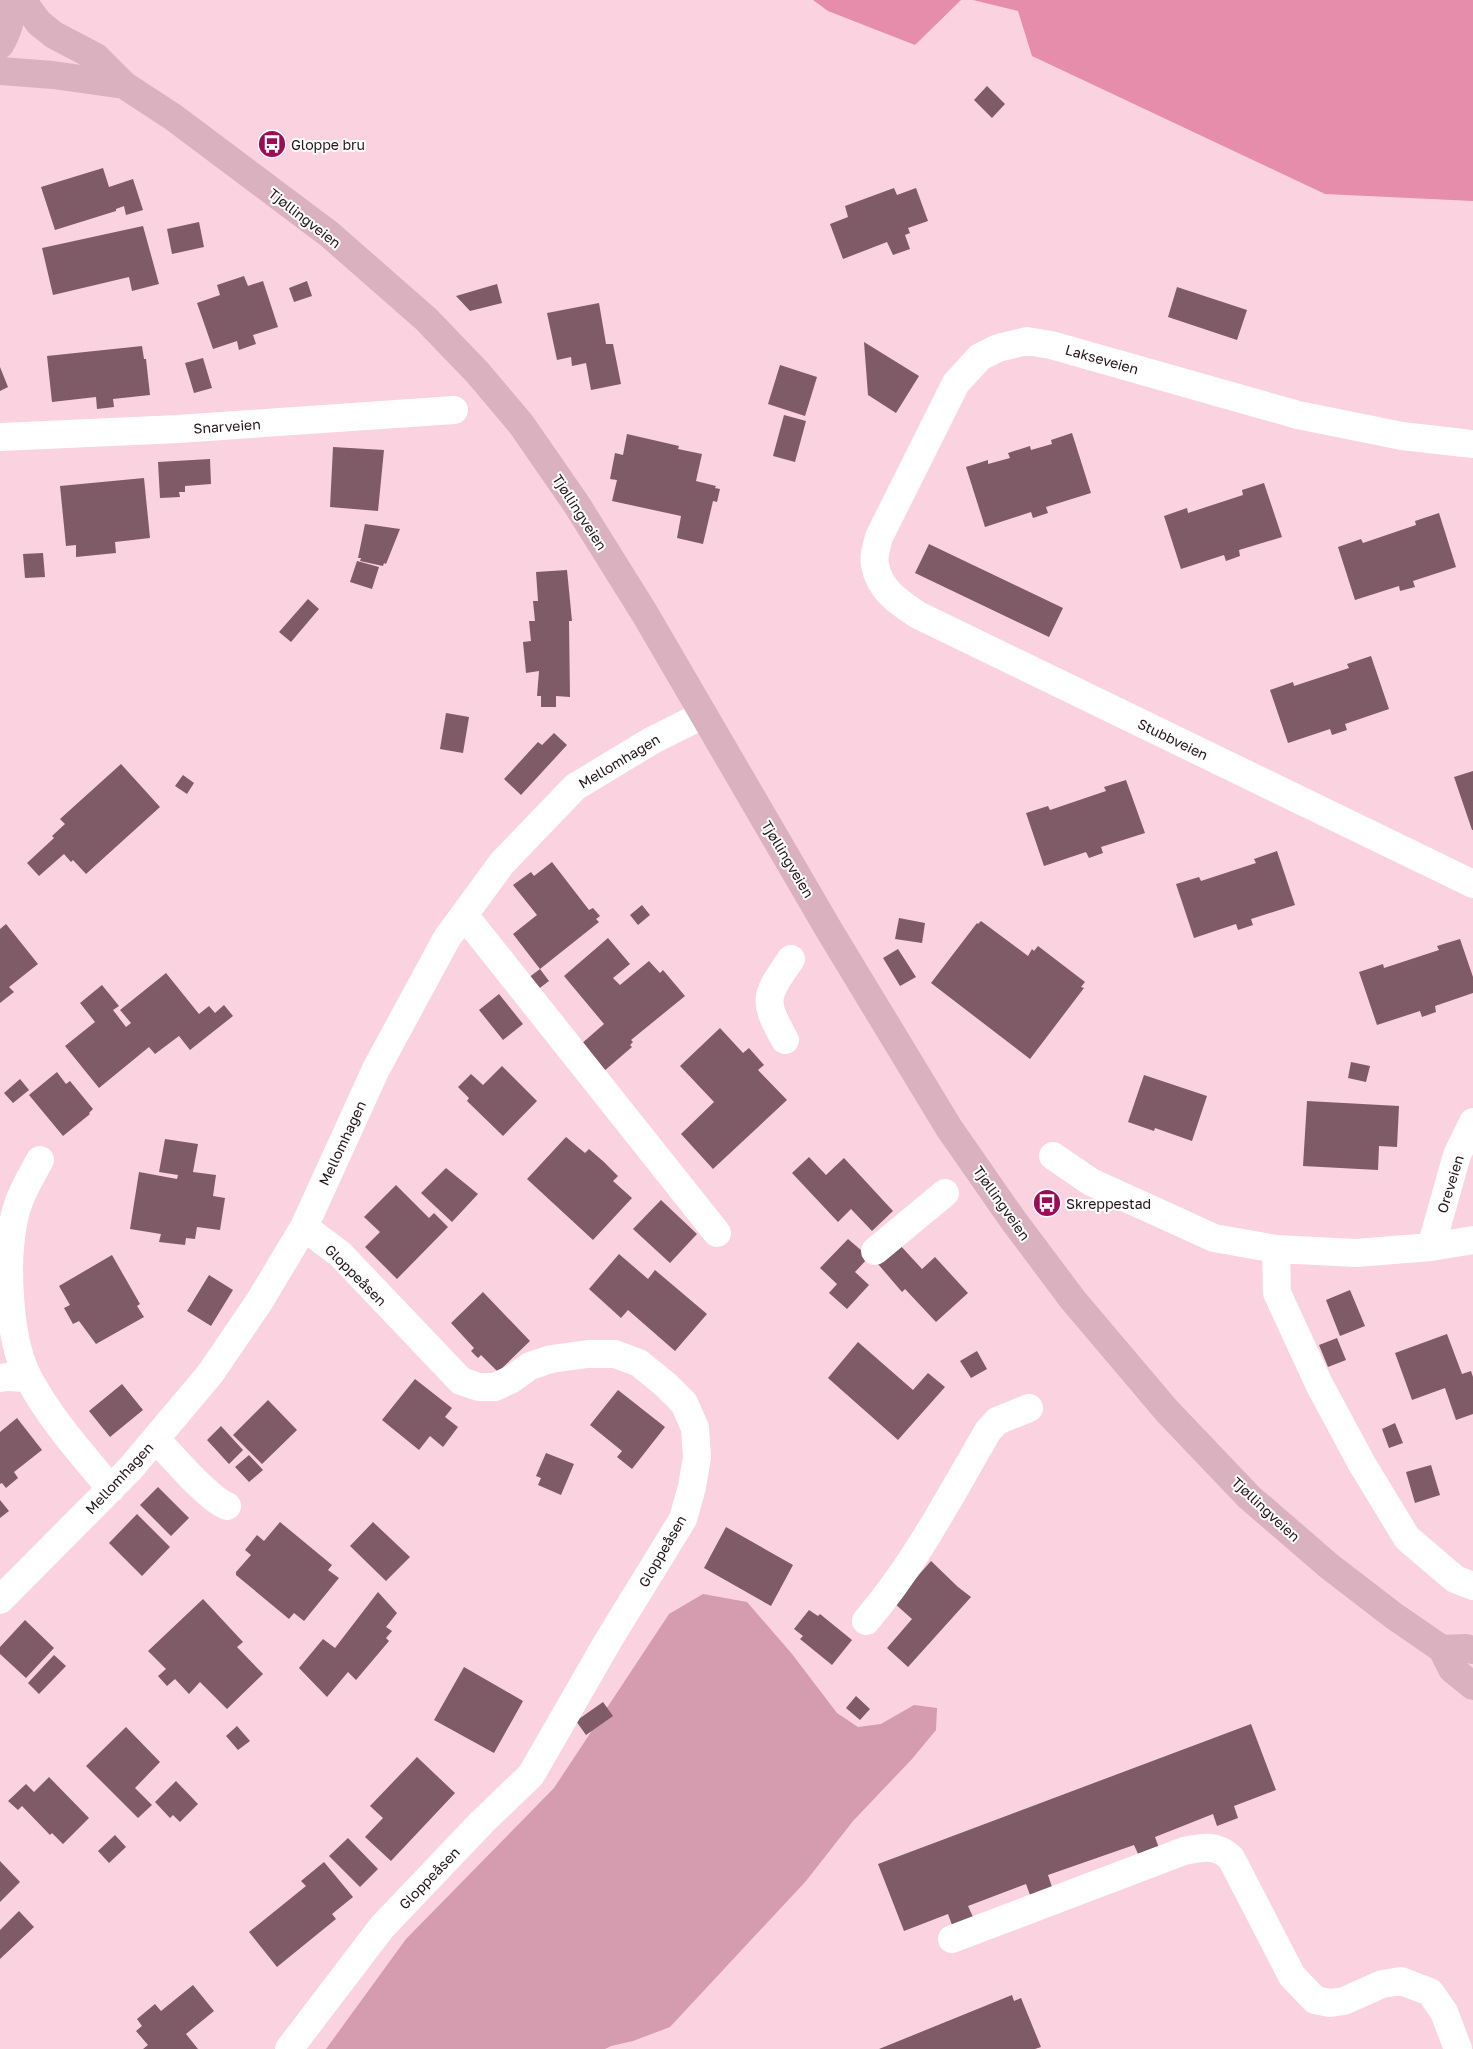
<svg xmlns="http://www.w3.org/2000/svg" width="1473" height="2049" font-family="'Golos Text',sans-serif">
  <style>
    .green { fill: #d49cae }
    .water { fill: #e68dac }
    .building { fill: #7e5b66 }
    .lines { fill: none; stroke-linecap: round; stroke-linejoin: round }
    .minor { stroke: #fff; stroke-width: 28 }
    .major { stroke: #dab2bf; stroke-width: 28 }
    .labels { text-anchor: middle; dominant-baseline: central; stroke-width: 4; stroke-linejoin: round; paint-order: stroke }
    .poi-label { font-size: 14px; fill: #201217; stroke: #fff; text-anchor: start }
    .street-label { font-size: 14px; fill: #201217; stroke: #fff }
  </style>
  <rect width="100%" height="100%" fill="#fbd2df"/>
  <!-- green -->
  <path class="green" d="M 703,1594 L 747,1602 L 792,1654 L 837,1713 L 858,1727 L 881,1724 L 914,1705 L 937,1708 L 936,1730 L 912,1759 L 853,1821 L 806,1881 L 670,2027 L 633,2041 L 611,2046 L 605,2049 L 326,2049 L 406,1939 L 554,1788 L 669,1614 Z"/>
  <!-- water -->
  <path class="water" d="M 813,0 L 961,0 L 915,45 L 828,11 Z
    M 973,0 L 1473,0 L 1473,201 L 1325,194 L 1032,56 L 1018,11 Z"/>
  <!-- building -->
  <path class="building" d="M 987,86 L 1005,104 L 992,118 L 974,100 Z
    M 103,168 L 109,187 L 133,179 L 143,210 L 126,215 L 124,206 L 116,209 L 116,211 L 55,230 L 41,187 Z
    M 894,188 L 897,195 L 916,188 L 928,221 L 908,228 L 910,233 L 905,235 L 910,249 L 893,255 L 887,242 L 843,259 L 830,224 L 848,217 L 845,206 Z
    M 199,222 L 204,247 L 172,254 L 167,229 Z
    M 143,226 L 159,284 L 132,291 L 129,277 L 53,295 L 42,248 Z
    M 244,276 L 248,286 L 263,281 L 278,327 L 253,335 L 256,344 L 239,350 L 237,341 L 213,349 L 197,303 L 220,295 L 217,285 Z
    M 307,281 L 312,296 L 294,302 L 289,288 Z
    M 497,284 L 502,303 L 470,311 L 456,296 Z
    M 1177,287 L 1247,310 L 1237,340 L 1168,317 Z
    M 599,303 L 606,344 L 613,344 L 621,384 L 591,390 L 586,363 L 572,366 L 571,357 L 557,360 L 547,313 Z
    M 864,342 L 919,376 L 896,413 L 868,395 Z
    M 142,346 L 144,359 L 146,359 L 150,395 L 113,399 L 114,407 L 97,409 L 96,397 L 52,402 L 47,356 Z
    M 203,358 L 212,388 L 194,393 L 185,363 Z
    M 780,365 L 817,377 L 805,416 L 768,404 Z
    M 0,367 L 8,387 L 0,391 Z
    M 784,415 L 806,421 L 795,462 L 773,456 Z
    M 1072,433 L 1091,493 L 1046,507 L 1048,513 L 1033,518 L 1031,512 L 985,527 L 966,467 L 988,460 L 988,464 L 1010,458 L 1008,453 L 1030,446 L 1031,450 L 1052,444 L 1051,440 Z
    M 627,434 L 679,446 L 678,449 L 702,454 L 696,481 L 716,486 L 715,488 L 720,489 L 717,502 L 713,501 L 703,544 L 677,538 L 681,516 L 612,501 L 617,480 L 610,479 L 615,453 L 623,455 Z
    M 333,447 L 384,450 L 378,511 L 330,507 Z
    M 210,459 L 211,484 L 185,486 L 185,492 L 179,492 L 180,497 L 160,498 L 158,462 Z
    M 144,478 L 150,538 L 115,542 L 116,553 L 76,557 L 76,545 L 66,546 L 60,486 Z
    M 1264,483 L 1282,537 L 1239,550 L 1240,556 L 1226,561 L 1224,555 L 1181,569 L 1164,516 L 1187,508 L 1188,513 L 1243,495 L 1242,490 Z
    M 1439,513 L 1456,567 L 1413,581 L 1415,587 L 1400,591 L 1399,586 L 1355,600 L 1338,547 L 1361,539 L 1363,543 L 1416,525 L 1415,521 Z
    M 365,524 L 400,529 L 386,564 L 384,563 L 383,566 L 360,561 L 361,558 L 358,558 Z
    M 929,544 L 1063,608 L 1049,637 L 915,573 Z
    M 43,553 L 45,577 L 25,578 L 23,554 Z
    M 357,561 L 379,567 L 372,589 L 350,582 Z
    M 567,570 L 572,621 L 569,621 L 570,697 L 556,696 L 556,707 L 541,707 L 541,696 L 537,696 L 539,671 L 526,673 L 523,642 L 531,641 L 529,621 L 535,621 L 533,601 L 538,601 L 536,572 Z
    M 308,599 L 319,609 L 291,642 L 279,632 Z
    M 1371,656 L 1389,709 L 1345,724 L 1347,730 L 1332,735 L 1330,729 L 1288,743 L 1270,690 L 1293,682 L 1294,686 L 1349,668 L 1347,664 Z
    M 446,713 L 469,717 L 463,753 L 440,749 Z
    M 554,733 L 567,745 L 521,795 L 504,779 L 538,742 L 542,745 Z
    M 121,764 L 160,807 L 86,874 L 73,860 L 71,862 L 64,854 L 39,876 L 27,863 L 54,838 L 52,836 L 65,824 L 60,819 Z
    M 1473,771 L 1473,830 L 1472,830 L 1454,777 Z
    M 183,775 L 194,783 L 187,794 L 175,786 Z
    M 1126,780 L 1145,833 L 1101,847 L 1103,853 L 1089,858 L 1086,852 L 1044,866 L 1026,813 L 1048,806 L 1050,810 L 1106,791 L 1104,787 Z
    M 1277,851 L 1295,905 L 1251,919 L 1253,925 L 1238,930 L 1236,924 L 1194,938 L 1176,884 L 1199,877 L 1201,881 L 1256,863 L 1254,859 Z
    M 552,862 L 589,910 L 593,908 L 600,916 L 596,919 L 599,922 L 540,969 L 549,981 L 537,990 L 528,978 L 540,969 L 513,934 L 537,915 L 513,885 L 531,872 L 534,876 Z
    M 642,905 L 650,915 L 638,925 L 630,915 Z
    M 899,918 L 925,923 L 922,943 L 895,939 Z
    M 981,921 L 1028,956 L 1032,949 L 1034,951 L 1038,946 L 1085,982 L 1081,987 L 1084,988 L 1030,1059 L 931,983 L 977,923 L 978,924 Z
    M 6,924 L 38,964 L 9,987 L 14,992 L 0,1003 L 0,929 Z
    M 608,938 L 630,964 L 613,978 L 620,985 L 649,961 L 660,973 L 663,970 L 685,996 L 631,1040 L 633,1042 L 630,1045 L 632,1047 L 603,1072 L 580,1045 L 604,1024 L 564,976 Z
    M 1460,939 L 1473,977 L 1473,993 L 1435,1006 L 1436,1012 L 1422,1017 L 1420,1011 L 1377,1025 L 1359,972 L 1383,964 L 1384,968 L 1439,950 L 1437,946 Z
    M 898,949 L 916,977 L 900,986 L 883,958 Z
    M 166,973 L 199,1014 L 209,1006 L 215,1013 L 224,1005 L 233,1016 L 190,1050 L 179,1036 L 155,1054 L 149,1047 L 99,1088 L 65,1046 L 95,1022 L 80,1003 L 102,985 L 119,1006 L 113,1010 L 126,1027 L 131,1023 L 120,1010 Z
    M 499,994 L 523,1024 L 503,1040 L 479,1010 Z
    M 720,1028 L 743,1053 L 749,1048 L 764,1065 L 758,1070 L 787,1100 L 713,1169 L 681,1134 L 714,1102 L 680,1066 Z
    M 1351,1062 L 1370,1066 L 1366,1082 L 1348,1078 Z
    M 502,1066 L 537,1101 L 503,1136 L 467,1101 L 469,1098 L 458,1087 L 471,1074 L 483,1085 Z
    M 57,1072 L 66,1084 L 70,1081 L 93,1109 L 89,1113 L 90,1114 L 63,1136 L 29,1095 Z
    M 1144,1075 L 1207,1096 L 1192,1141 L 1155,1128 L 1154,1131 L 1128,1122 Z
    M 20,1079 L 29,1090 L 13,1103 L 4,1093 Z
    M 1307,1101 L 1399,1106 L 1397,1147 L 1379,1146 L 1378,1170 L 1303,1166 Z
    M 566,1137 L 585,1153 L 589,1149 L 604,1162 L 618,1176 L 613,1181 L 632,1198 L 593,1240 L 527,1179 Z
    M 165,1139 L 198,1144 L 193,1172 L 216,1175 L 213,1196 L 225,1198 L 220,1230 L 197,1227 L 195,1239 L 186,1238 L 185,1245 L 159,1242 L 161,1234 L 130,1229 L 139,1172 L 177,1179 L 178,1175 L 159,1172 Z
    M 809,1157 L 826,1175 L 844,1158 L 893,1211 L 872,1231 L 851,1209 L 838,1222 L 792,1173 Z
    M 446,1168 L 478,1194 L 452,1222 L 421,1193 Z
    M 396,1185 L 429,1218 L 434,1213 L 448,1227 L 397,1279 L 365,1247 L 380,1232 L 364,1217 Z
    M 661,1200 L 697,1234 L 670,1263 L 633,1229 Z
    M 848,1239 L 869,1257 L 855,1272 L 869,1285 L 847,1309 L 829,1293 L 837,1284 L 820,1268 Z
    M 899,1244 L 922,1269 L 935,1257 L 968,1293 L 936,1322 L 905,1289 L 902,1292 L 878,1264 Z
    M 619,1254 L 648,1279 L 655,1270 L 707,1314 L 675,1351 L 628,1310 L 621,1318 L 589,1289 Z
    M 112,1255 L 140,1304 L 137,1306 L 144,1317 L 96,1344 L 79,1321 L 73,1324 L 64,1308 L 70,1305 L 59,1286 Z
    M 209,1275 L 233,1290 L 211,1326 L 187,1311 Z
    M 1350,1290 L 1365,1326 L 1340,1336 L 1326,1300 Z
    M 483,1292 L 530,1341 L 498,1372 L 481,1355 L 478,1358 L 471,1351 L 474,1348 L 451,1323 Z
    M 1447,1334 L 1462,1374 L 1471,1371 L 1473,1377 L 1473,1414 L 1456,1420 L 1445,1388 L 1412,1400 L 1395,1353 Z
    M 1337,1338 L 1346,1360 L 1328,1367 L 1319,1345 Z
    M 858,1342 L 913,1390 L 928,1373 L 945,1387 L 898,1440 L 828,1378 Z
    M 977,1351 L 987,1369 L 971,1378 L 960,1361 Z
    M 415,1379 L 452,1408 L 445,1417 L 458,1427 L 443,1447 L 430,1436 L 419,1450 L 382,1420 Z
    M 122,1384 L 143,1410 L 110,1437 L 89,1411 Z
    M 618,1390 L 665,1427 L 632,1469 L 617,1457 L 622,1451 L 590,1425 Z
    M 268,1400 L 297,1430 L 262,1464 L 233,1435 Z
    M 17,1418 L 42,1450 L 14,1472 L 18,1478 L 6,1488 L 2,1483 L 0,1484 L 0,1432 Z
    M 1395,1423 L 1403,1443 L 1389,1448 L 1382,1429 Z
    M 221,1426 L 243,1450 L 229,1464 L 207,1440 Z
    M 546,1453 L 574,1464 L 561,1495 L 538,1485 L 541,1478 L 536,1476 Z
    M 249,1455 L 263,1470 L 249,1482 L 235,1467 Z
    M 1431,1465 L 1440,1495 L 1415,1503 L 1406,1472 Z
    M 158,1487 L 189,1518 L 171,1536 L 140,1505 Z
    M 0,1500 L 9,1511 L 0,1518 Z
    M 137,1514 L 170,1547 L 142,1576 L 109,1543 Z
    M 280,1522 L 332,1565 L 328,1570 L 339,1578 L 304,1621 L 294,1613 L 289,1619 L 236,1575 L 236,1572 L 251,1555 L 245,1550 L 257,1535 L 264,1541 Z
    M 373,1522 L 410,1557 L 386,1581 L 350,1546 Z
    M 726,1527 L 793,1565 L 771,1606 L 704,1568 Z
    M 931,1561 L 958,1587 L 971,1597 L 908,1667 L 887,1648 L 912,1619 L 894,1603 Z
    M 378,1592 L 397,1613 L 386,1627 L 392,1631 L 386,1638 L 389,1641 L 356,1680 L 348,1672 L 327,1697 L 299,1668 L 323,1639 L 335,1648 Z
    M 203,1599 L 243,1642 L 237,1647 L 263,1674 L 227,1709 L 200,1682 L 189,1694 L 175,1679 L 167,1686 L 158,1676 L 166,1669 L 148,1651 Z
    M 809,1610 L 818,1616 L 820,1614 L 852,1640 L 832,1665 L 800,1639 L 803,1636 L 794,1629 Z
    M 25,1620 L 54,1648 L 26,1678 L 0,1654 L 0,1647 Z
    M 54,1655 L 66,1666 L 39,1694 L 28,1683 Z
    M 464,1667 L 523,1701 L 494,1753 L 434,1720 Z
    M 856,1696 L 870,1709 L 860,1720 L 846,1708 Z
    M 603,1702 L 613,1716 L 586,1735 L 576,1721 Z
    M 1251,1724 L 1276,1790 L 1234,1806 L 1238,1818 L 1217,1826 L 1213,1814 L 1155,1837 L 1159,1848 L 1139,1856 L 1134,1845 L 1048,1875 L 1052,1887 L 1030,1895 L 1026,1884 L 968,1906 L 973,1917 L 952,1925 L 948,1914 L 904,1931 L 878,1864 Z
    M 237,1726 L 250,1741 L 238,1750 L 226,1736 Z
    M 126,1727 L 160,1762 L 135,1788 L 152,1805 L 138,1818 L 86,1766 Z
    M 417,1757 L 455,1793 L 391,1861 L 365,1837 L 383,1818 L 370,1806 Z
    M 49,1777 L 89,1818 L 63,1844 L 52,1833 L 50,1835 L 22,1806 L 18,1810 L 8,1801 L 26,1784 L 34,1792 Z
    M 176,1781 L 198,1804 L 180,1822 L 173,1815 L 170,1818 L 155,1802 Z
    M 115,1835 L 126,1847 L 109,1863 L 98,1851 Z
    M 348,1838 L 378,1869 L 360,1887 L 329,1856 Z
    M 0,1861 L 20,1882 L 0,1902 Z
    M 324,1862 L 353,1897 L 332,1914 L 336,1919 L 277,1967 L 249,1932 L 306,1886 L 301,1881 Z
    M 19,1911 L 34,1927 L 0,1959 L 0,1930 Z
    M 193,1985 L 214,2011 L 186,2034 L 198,2049 L 143,2049 L 148,2045 L 136,2031 L 142,2026 L 137,2019 L 155,2004 L 161,2011 Z
    M 1012,1995 L 1014,2001 L 1021,1998 L 1041,2047 L 1035,2049 L 879,2049 Z"/>
  <g class="lines">
    <!-- minor -->
    <path class="minor" d="M 0,437 L 178,429 L 454,410
      M 1473,444 L 1402,436 L 1298,415 L 1051,345 L 1027,341 L 998,348 L 980,357 L 956,383 L 879,537 C 877,545 873,557 875,565 C 879,589 898,602 918,615 L 1473,884
      M 464,915 L 717,1233
      M 785,1040 C 762,999 765,997 791,959
      M 1053,1156 L 1091,1182 L 1214,1238 L 1276,1249 L 1356,1253 L 1431,1247 L 1473,1240
      M 40,1160 C 30,1178 18,1198 14,1219 C 5,1261 8,1341 29,1379 C 51,1420 82,1454 111,1489
      M 1431,1247 L 1457,1155 L 1473,1122
      M 1276,1249 L 1277,1293 L 1319,1384 L 1362,1464 L 1407,1538 L 1455,1579 L 1473,1586
      M 875,1251 L 945,1193
      M 0,1378 L 6,1377 L 28,1378
      M 156,1439 C 172,1456 207,1498 227,1506
      M 0,1600 L 130,1469 L 210,1374 L 259,1302 L 304,1227 L 376,1069 L 447,938 L 502,863 L 575,787 L 651,741 L 703,715
      M 866,1621 C 915,1564 950,1496 988,1431 L 997,1421 L 1029,1408
      M 952,1939 L 1184,1851 C 1202,1847 1216,1844 1231,1858 L 1292,1976 L 1315,2000 L 1330,2003 L 1344,2001 L 1382,1984 L 1401,1981 L 1430,1992 L 1444,2012 L 1458,2049
      M 289,2049 L 382,1927 L 482,1822 L 531,1775 L 608,1641 L 683,1519 L 692,1487 L 697,1457 L 695,1428 L 684,1403 L 666,1385 L 639,1363 L 615,1354 L 588,1354 L 551,1359 L 530,1366 L 512,1379 L 495,1387 L 479,1387 L 461,1381 L 340,1254 L 304,1227"/>
    <!-- major -->
    <path class="major" d="M 22,0 L 39,23 L 54,35 L 96,57 L 124,85 L 173,117 L 329,234 L 426,319 L 477,372 L 521,424 L 577,505 L 645,614 L 829,930 L 949,1128 L 1013,1220 L 1073,1300 L 1167,1411 L 1249,1497 L 1329,1566 L 1394,1616 L 1442,1649 L 1452,1669 L 1473,1686
      M 0,45 C 8,32 13,15 11,0
      M 0,71 L 53,75 L 124,85
      M 1442,1649 L 1466,1648 L 1473,1650"/>
  </g>
  <!-- icons -->
  <defs>
    <symbol id="bus-disc" viewBox="-11 -11 22 22"><circle r="9.5" fill="#9d0b56" stroke="#fff"/><path d="M-5-6H5V4H4V6H2V4H-2V6H-4V4H-5ZM-3.5-4V0h7V-4ZM-3.5 1.2v1.5H-2V1.2ZM2 1.2v1.5H3.5V1.2Z" fill="#fff"/></symbol>
  </defs>
  <g fill-rule="evenodd">
    <use href="#bus-disc" x="256" y="128" width="32" height="32"/>
    <use href="#bus-disc" x="1031" y="1187" width="32" height="32"/>
  </g>
  <g class="labels">
    <!-- poi labels -->
    <g class="poi-label">
      <text x="291" y="144">Gloppe bru</text>
      <text x="1066" y="1203">Skreppestad</text>
    </g>
    <!-- street labels -->
    <g class="street-label">
      <text transform="translate(305 218) rotate(38)">Tjøllingveien</text>
      <text transform="translate(1102 359) rotate(16)">Lakseveien</text>
      <text transform="translate(227 426) rotate(-4)">Snarveien</text>
      <text transform="translate(580 512) rotate(57)">Tjøllingveien</text>
      <text transform="translate(1173 739) rotate(26)">Stubbveien</text>
      <text transform="translate(619 761) rotate(-31)">Mellomhagen</text>
      <text transform="translate(788 859) rotate(59)">Tjøllingveien</text>
      <text transform="translate(342 1143) rotate(-65)">Mellomhagen</text>
      <text transform="translate(1450 1184) rotate(-73)">Oreveien</text>
      <text transform="translate(1002 1203) rotate(55)">Tjøllingveien</text>
      <text transform="translate(356 1275) rotate(45)">Gloppeåsen</text>
      <text transform="translate(119 1478) rotate(-47)">Mellomhagen</text>
      <text transform="translate(1266 1509) rotate(43)">Tjøllingveien</text>
      <text transform="translate(662 1551) rotate(-60)">Gloppeåsen</text>
      <text transform="translate(429 1878) rotate(-46)">Gloppeåsen</text>
    </g>
  </g>
</svg>
